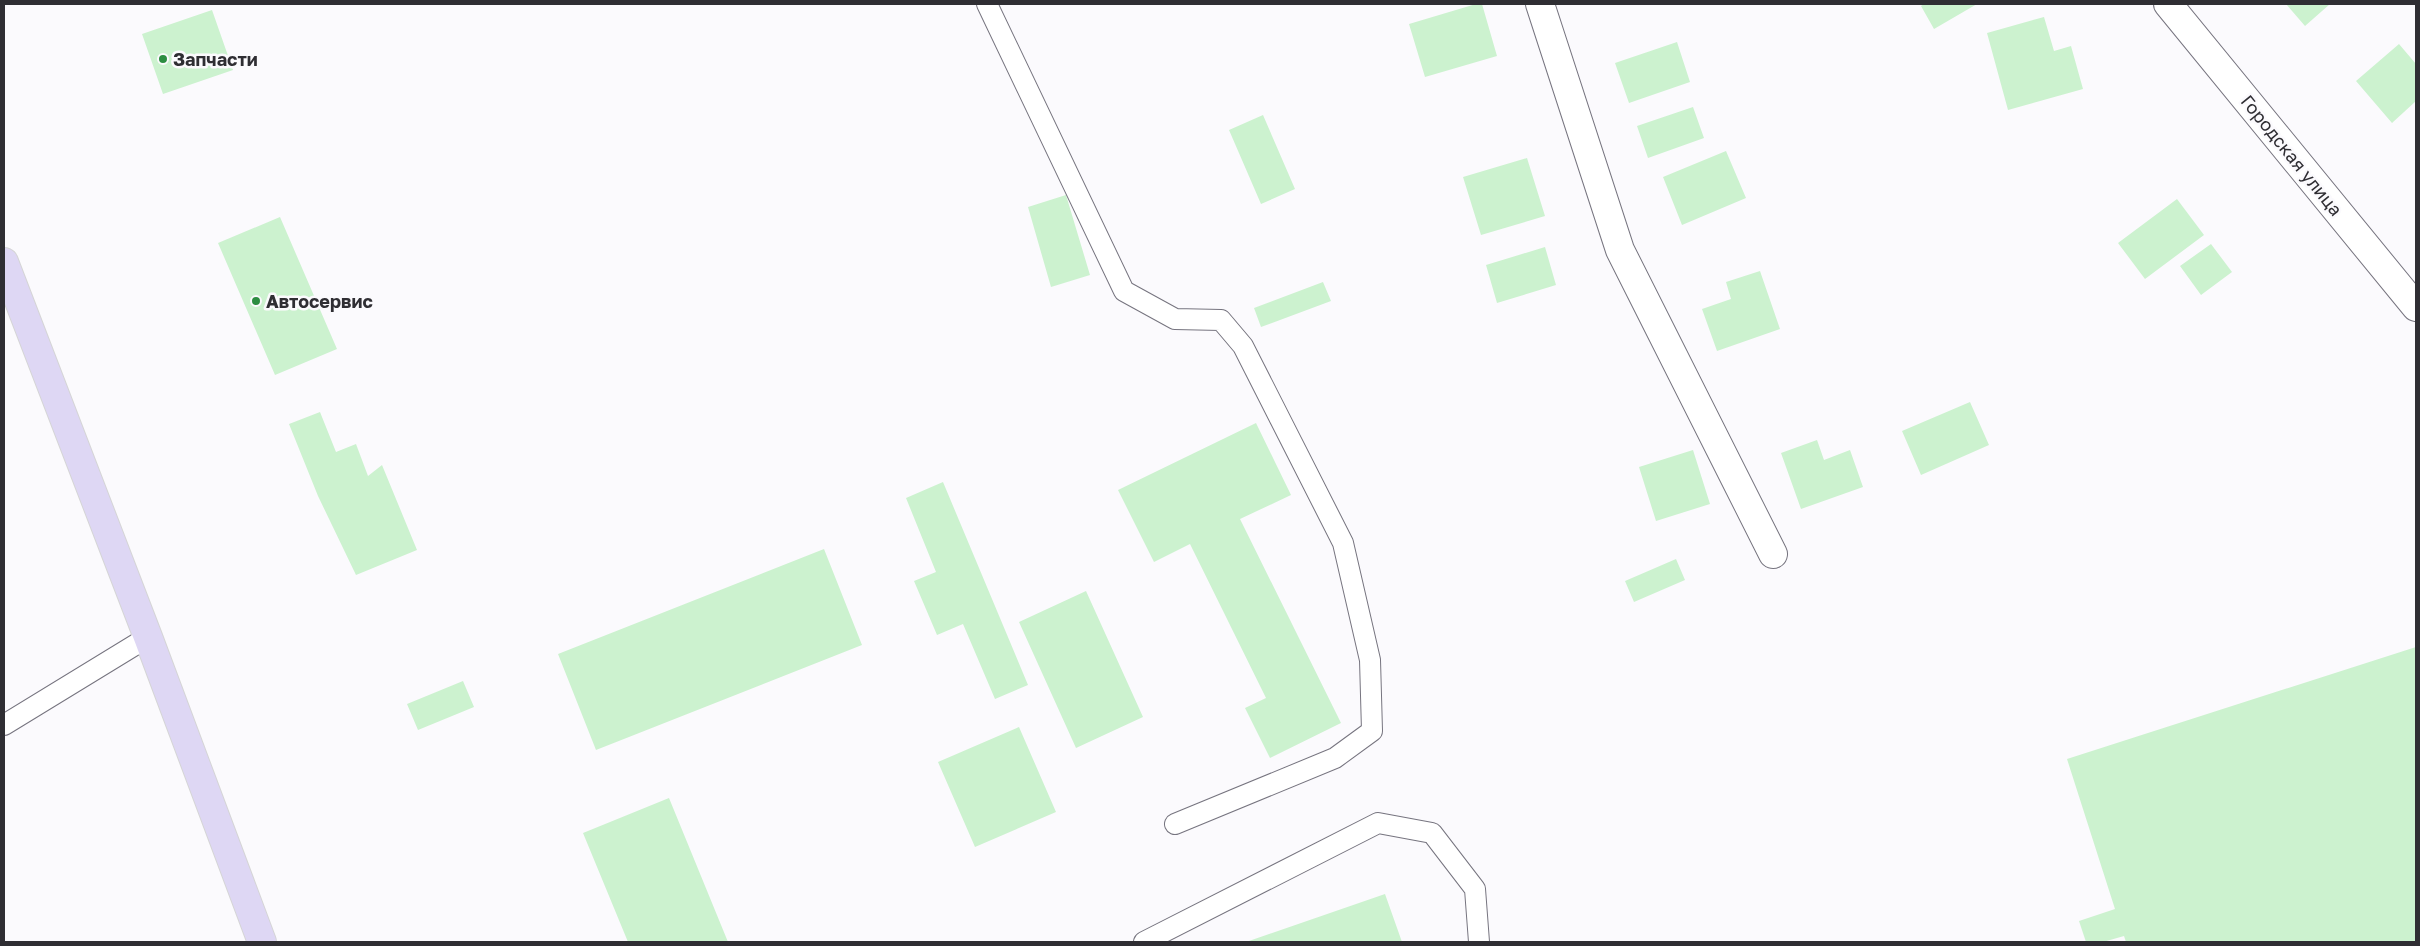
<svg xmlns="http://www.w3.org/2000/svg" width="2420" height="946" font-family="'Golos Text',sans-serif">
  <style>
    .building { fill: #ccf2cf }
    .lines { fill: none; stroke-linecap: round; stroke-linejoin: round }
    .lane-casing { stroke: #76747f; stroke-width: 22 }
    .street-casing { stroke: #76747f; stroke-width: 30 }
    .secondary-casing { stroke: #76747f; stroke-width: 30 }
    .primary-casing { stroke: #d5d5d6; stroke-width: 30 }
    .lane { stroke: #fff; stroke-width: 20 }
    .street { stroke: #fff; stroke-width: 28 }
    .secondary { stroke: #fff; stroke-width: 28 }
    .primary { stroke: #ded7f4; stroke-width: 28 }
    .poi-dot { fill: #2c8d41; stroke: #fbfafd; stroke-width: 2 }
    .labels { text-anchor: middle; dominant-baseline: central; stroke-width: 5; stroke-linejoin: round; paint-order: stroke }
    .poi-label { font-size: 18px; font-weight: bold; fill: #2f2e33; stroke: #fbfafd; text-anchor: start }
    .street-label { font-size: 18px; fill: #2f2e33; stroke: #fbfafd }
  </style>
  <rect width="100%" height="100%" fill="#fbfafd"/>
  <!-- building -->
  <path class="building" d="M 1476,4 L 1482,4 L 1497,56 L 1425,77 L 1409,24 Z
    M 1924,4 L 1977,4 L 1934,29 L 1921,6 Z
    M 2286,4 L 2330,4 L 2305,26 Z
    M 212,10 L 233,70 L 163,94 L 142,34 Z
    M 2044,17 L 2054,51 L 2071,46 L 2083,89 L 2008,110 L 1987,33 Z
    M 1677,42 L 1690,82 L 1629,103 L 1615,63 Z
    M 2399,44 L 2416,64 L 2416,101 L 2392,123 L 2356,81 Z
    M 1693,107 L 1704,138 L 1648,158 L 1637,126 Z
    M 1263,115 L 1295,189 L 1261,204 L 1229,130 Z
    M 1726,151 L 1746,198 L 1682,225 L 1663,177 Z
    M 1527,158 L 1545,216 L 1481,235 L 1463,177 Z
    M 1066,195 L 1090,275 L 1051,287 L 1028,207 Z
    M 2177,199 L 2204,235 L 2145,279 L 2118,243 Z
    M 280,217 L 337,349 L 275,375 L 218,243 Z
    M 2211,244 L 2232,272 L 2201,295 L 2180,266 Z
    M 1545,247 L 1556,285 L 1497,303 L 1486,265 Z
    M 1760,271 L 1780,329 L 1717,351 L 1702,309 L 1731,299 L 1726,282 Z
    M 1323,282 L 1331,301 L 1261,327 L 1254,308 Z
    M 1970,402 L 1989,445 L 1921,475 L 1902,431 Z
    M 320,412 L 336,452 L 356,444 L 368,476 L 382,465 L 417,550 L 356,575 L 318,496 L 289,424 Z
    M 1256,423 L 1291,495 L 1240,519 L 1341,723 L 1270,758 L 1245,708 L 1266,698 L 1190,544 L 1154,562 L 1118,490 Z
    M 1817,440 L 1824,460 L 1850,450 L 1863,487 L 1801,509 L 1781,453 Z
    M 1693,450 L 1710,504 L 1656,521 L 1639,467 Z
    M 943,482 L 1028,685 L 995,699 L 963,624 L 937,635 L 914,581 L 936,572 L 906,498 Z
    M 824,549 L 862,645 L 596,750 L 558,654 Z
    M 1676,559 L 1685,580 L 1634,602 L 1625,581 Z
    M 1086,591 L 1143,717 L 1076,748 L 1019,622 Z
    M 2416,647 L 2416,942 L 2126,942 L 2124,936 L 2103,942 L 2086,942 L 2079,921 L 2115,909 L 2067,759 Z
    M 463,681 L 474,707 L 418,730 L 407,704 Z
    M 1019,727 L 1056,812 L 975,847 L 938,762 Z
    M 669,798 L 728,942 L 628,942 L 583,833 Z
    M 1385,894 L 1402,942 L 1246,942 Z"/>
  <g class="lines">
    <defs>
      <path id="lane" d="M 987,4 L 1124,291 L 1175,319 L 1221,320 L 1243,346 L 1343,543 L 1370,660 L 1372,731 L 1335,758 L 1175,824
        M 4,725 L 148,637
        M 1144,942 L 1378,823 L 1432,833 L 1475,889 L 1479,942"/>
      <path id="street" d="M 1540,4 L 1620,250 L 1773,554"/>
      <path id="secondary" d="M 2168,4 L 2416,307"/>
      <path id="primary" d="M 4,262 L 148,637 L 262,942"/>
    </defs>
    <!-- lane casing -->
    <use href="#lane" class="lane-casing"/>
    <!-- street casing -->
    <use href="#street" class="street-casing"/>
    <!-- secondary casing -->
    <use href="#secondary" class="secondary-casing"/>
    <!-- primary casing -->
    <use href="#primary" class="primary-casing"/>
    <!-- lane -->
    <use href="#lane" class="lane"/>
    <!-- street -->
    <use href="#street" class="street"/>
    <!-- secondary -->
    <use href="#secondary" class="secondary"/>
    <!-- primary -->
    <use href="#primary" class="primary"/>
  </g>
  <!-- markers -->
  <g class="poi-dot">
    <circle cx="163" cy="59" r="5"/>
    <circle cx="256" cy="301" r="5"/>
  </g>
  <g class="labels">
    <!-- poi labels -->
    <g class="poi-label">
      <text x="173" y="59">Запчасти</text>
      <text x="266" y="301">Автосервис</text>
    </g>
    <!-- street labels -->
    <g class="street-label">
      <text transform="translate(2292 155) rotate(51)">Городская улица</text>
    </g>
  </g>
  <!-- border -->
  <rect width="2420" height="946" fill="none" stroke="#2f2e33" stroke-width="10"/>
</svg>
